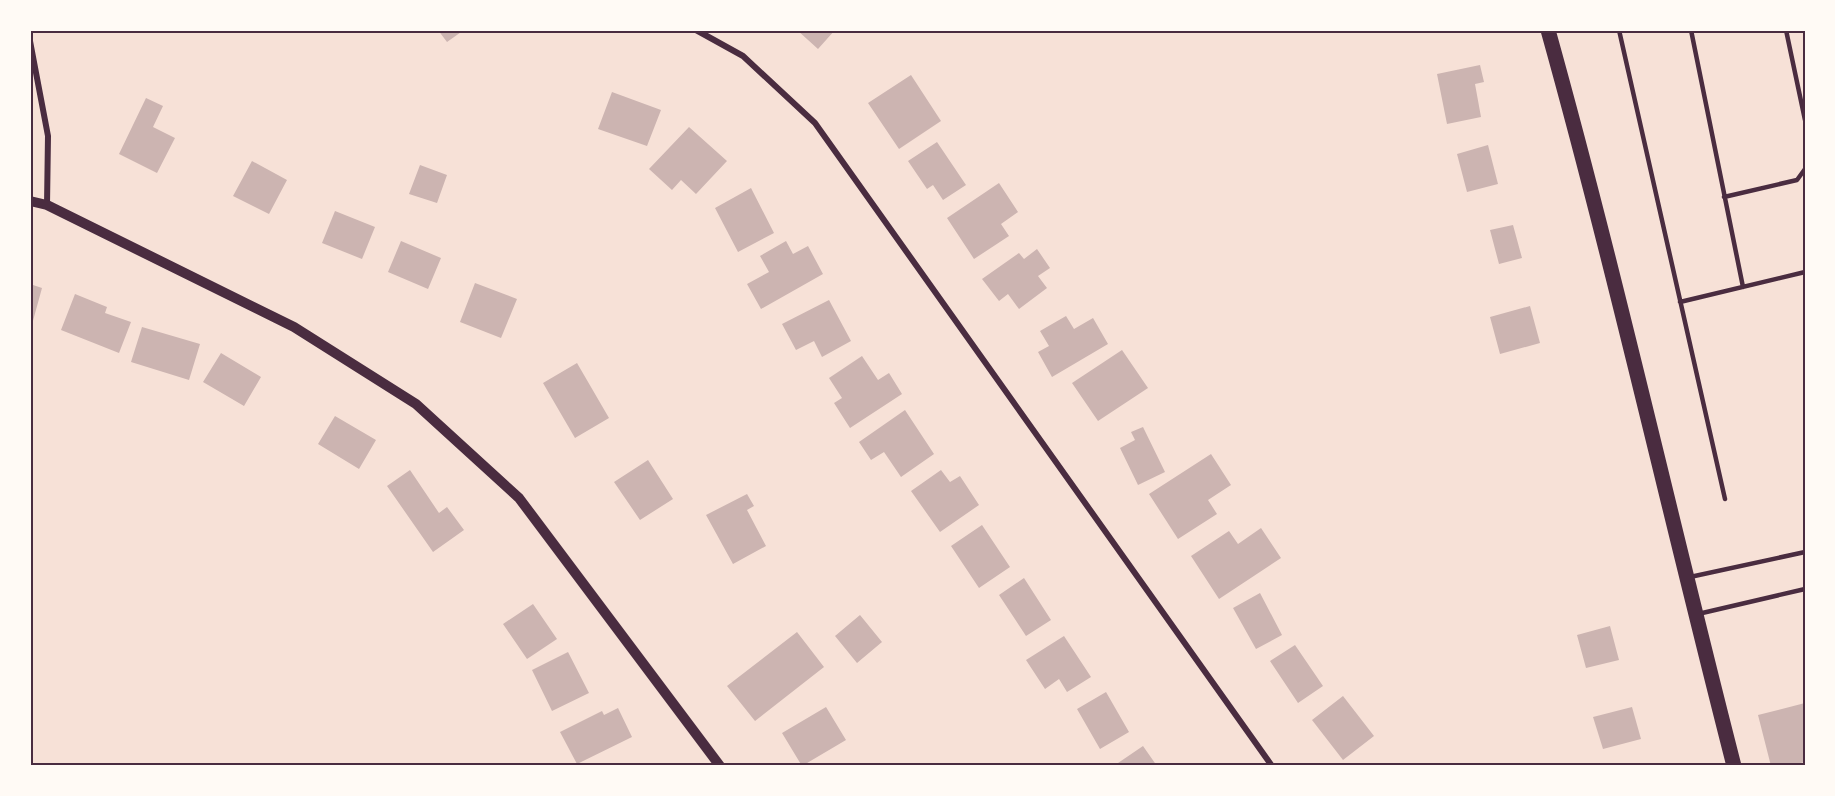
<svg xmlns="http://www.w3.org/2000/svg" width="1835" height="796" font-family="'PT Sans Narrow',sans-serif">
  <style>
    .building { fill: #ccb4b1 }
    .lines { fill: none; stroke-linecap: round; stroke-linejoin: round }
    .service { stroke: #4a2c40; stroke-width: 4.5 }
    .minor { stroke: #4a2c40; stroke-width: 6 }
    .tertiary { stroke: #4a2c40; stroke-width: 10 }
    .primary { stroke: #4a2c40; stroke-width: 15 }
    .neatline { fill: none; stroke: #4a2c40; stroke-width: 2 }
  </style>
  <rect width="100%" height="100%" fill="#f7e1d7"/>
  <!-- building -->
  <path class="building" d="M 438,30 L 464,30 L 447,42 Z
    M 797,30 L 835,30 L 818,49 Z
    M 1480,65 L 1484,82 L 1475,84 L 1481,117 L 1447,124 L 1437,74 Z
    M 911,75 L 941,121 L 899,149 L 868,103 Z
    M 612,92 L 661,110 L 647,146 L 598,129 Z
    M 146,98 L 163,106 L 153,127 L 175,138 L 157,173 L 119,154 Z
    M 689,127 L 727,161 L 696,194 L 681,180 L 672,190 L 649,169 Z
    M 937,142 L 966,185 L 943,200 L 933,185 L 927,189 L 908,161 Z
    M 1488,145 L 1498,184 L 1467,192 L 1457,154 Z
    M 252,161 L 287,180 L 269,214 L 233,196 Z
    M 420,165 L 447,175 L 437,203 L 409,194 Z
    M 999,183 L 1018,212 L 1001,224 L 1009,236 L 974,259 L 947,218 Z
    M 751,188 L 774,233 L 738,252 L 715,208 Z
    M 335,211 L 375,227 L 362,259 L 322,243 Z
    M 1513,225 L 1522,258 L 1499,264 L 1490,230 Z
    M 401,241 L 441,258 L 428,289 L 388,272 Z
    M 786,241 L 793,254 L 808,246 L 823,274 L 761,309 L 747,284 L 769,272 L 760,256 Z
    M 1037,249 L 1050,268 L 1038,276 L 1047,288 L 1019,309 L 1008,294 L 999,301 L 982,279 L 1019,253 L 1024,259 Z
    M 475,283 L 517,299 L 501,338 L 460,322 Z
    M 30,284 L 42,288 L 31,328 L 30,328 Z
    M 75,294 L 107,307 L 105,313 L 131,322 L 119,353 L 61,330 Z
    M 829,300 L 851,341 L 822,357 L 814,341 L 796,350 L 782,324 Z
    M 1530,306 L 1540,343 L 1500,354 L 1490,317 Z
    M 1066,316 L 1074,329 L 1093,318 L 1108,344 L 1052,377 L 1038,352 L 1049,346 L 1040,331 Z
    M 142,327 L 200,344 L 189,380 L 131,362 Z
    M 1122,350 L 1148,388 L 1098,421 L 1072,383 Z
    M 221,353 L 261,377 L 244,406 L 203,382 Z
    M 862,356 L 878,380 L 889,373 L 902,394 L 850,428 L 834,403 L 842,398 L 829,378 Z
    M 577,363 L 609,418 L 575,438 L 543,383 Z
    M 905,410 L 934,454 L 901,477 L 884,452 L 871,460 L 859,442 Z
    M 335,416 L 376,440 L 359,469 L 318,444 Z
    M 1143,427 L 1165,472 L 1138,485 L 1120,448 L 1135,440 L 1131,432 Z
    M 1211,454 L 1231,485 L 1208,500 L 1217,514 L 1178,539 L 1149,494 Z
    M 648,460 L 673,499 L 640,520 L 614,482 Z
    M 410,470 L 439,513 L 447,507 L 464,530 L 433,552 L 387,486 Z
    M 941,470 L 950,482 L 960,476 L 979,505 L 940,532 L 911,491 Z
    M 747,494 L 754,506 L 747,510 L 766,546 L 733,564 L 706,515 Z
    M 982,525 L 1010,567 L 979,588 L 951,546 Z
    M 1261,528 L 1281,558 L 1219,599 L 1191,556 L 1229,531 L 1238,544 Z
    M 1024,578 L 1051,620 L 1026,636 L 999,595 Z
    M 1260,593 L 1282,635 L 1256,649 L 1233,608 Z
    M 533,604 L 557,639 L 527,659 L 503,624 Z
    M 860,615 L 882,642 L 857,663 L 835,636 Z
    M 1610,626 L 1619,660 L 1586,668 L 1577,635 Z
    M 797,632 L 824,667 L 755,721 L 727,686 Z
    M 1064,636 L 1091,677 L 1067,692 L 1059,679 L 1045,689 L 1026,660 Z
    M 1295,645 L 1323,686 L 1298,703 L 1270,661 Z
    M 568,652 L 589,693 L 552,711 L 532,670 Z
    M 1106,692 L 1129,732 L 1100,749 L 1077,709 Z
    M 1343,696 L 1374,736 L 1343,760 L 1312,720 Z
    M 1805,703 L 1805,762 L 1788,766 L 1771,766 L 1758,715 Z
    M 826,707 L 846,740 L 802,766 L 782,733 Z
    M 1632,707 L 1641,739 L 1603,749 L 1593,717 Z
    M 618,708 L 632,737 L 577,764 L 560,732 L 602,711 L 604,715 Z
    M 1143,746 L 1157,766 L 1120,766 L 1118,763 Z"/>
  <g class="lines">
    <!-- service -->
    <path class="service" d="M 1619,30 L 1725,499
      M 1691,30 L 1743,287
      M 1786,30 L 1805,120
      M 1724,197 L 1797,180 L 1805,169
      M 1680,302 L 1805,272
      M 1690,577 L 1805,552
      M 1698,614 L 1805,589"/>
    <!-- minor -->
    <path class="minor" d="M 696,30 L 743,56 L 815,123 L 1272,766
      M 30,41 L 48,136 L 47,205"/>
    <!-- tertiary -->
    <path class="tertiary" d="M 30,201 L 47,205 L 294,327 L 416,404 L 519,498 L 720,766"/>
    <!-- primary -->
    <path class="primary" d="M 1548,30 C 1616,274 1671,521 1734,766"/>
  </g>
  <!-- border -->
  <rect width="1835" height="796" fill="none" stroke="#fffaf5" stroke-width="63"/>
  <rect x="32" y="32" width="1772" height="732" class="neatline"/>
</svg>
